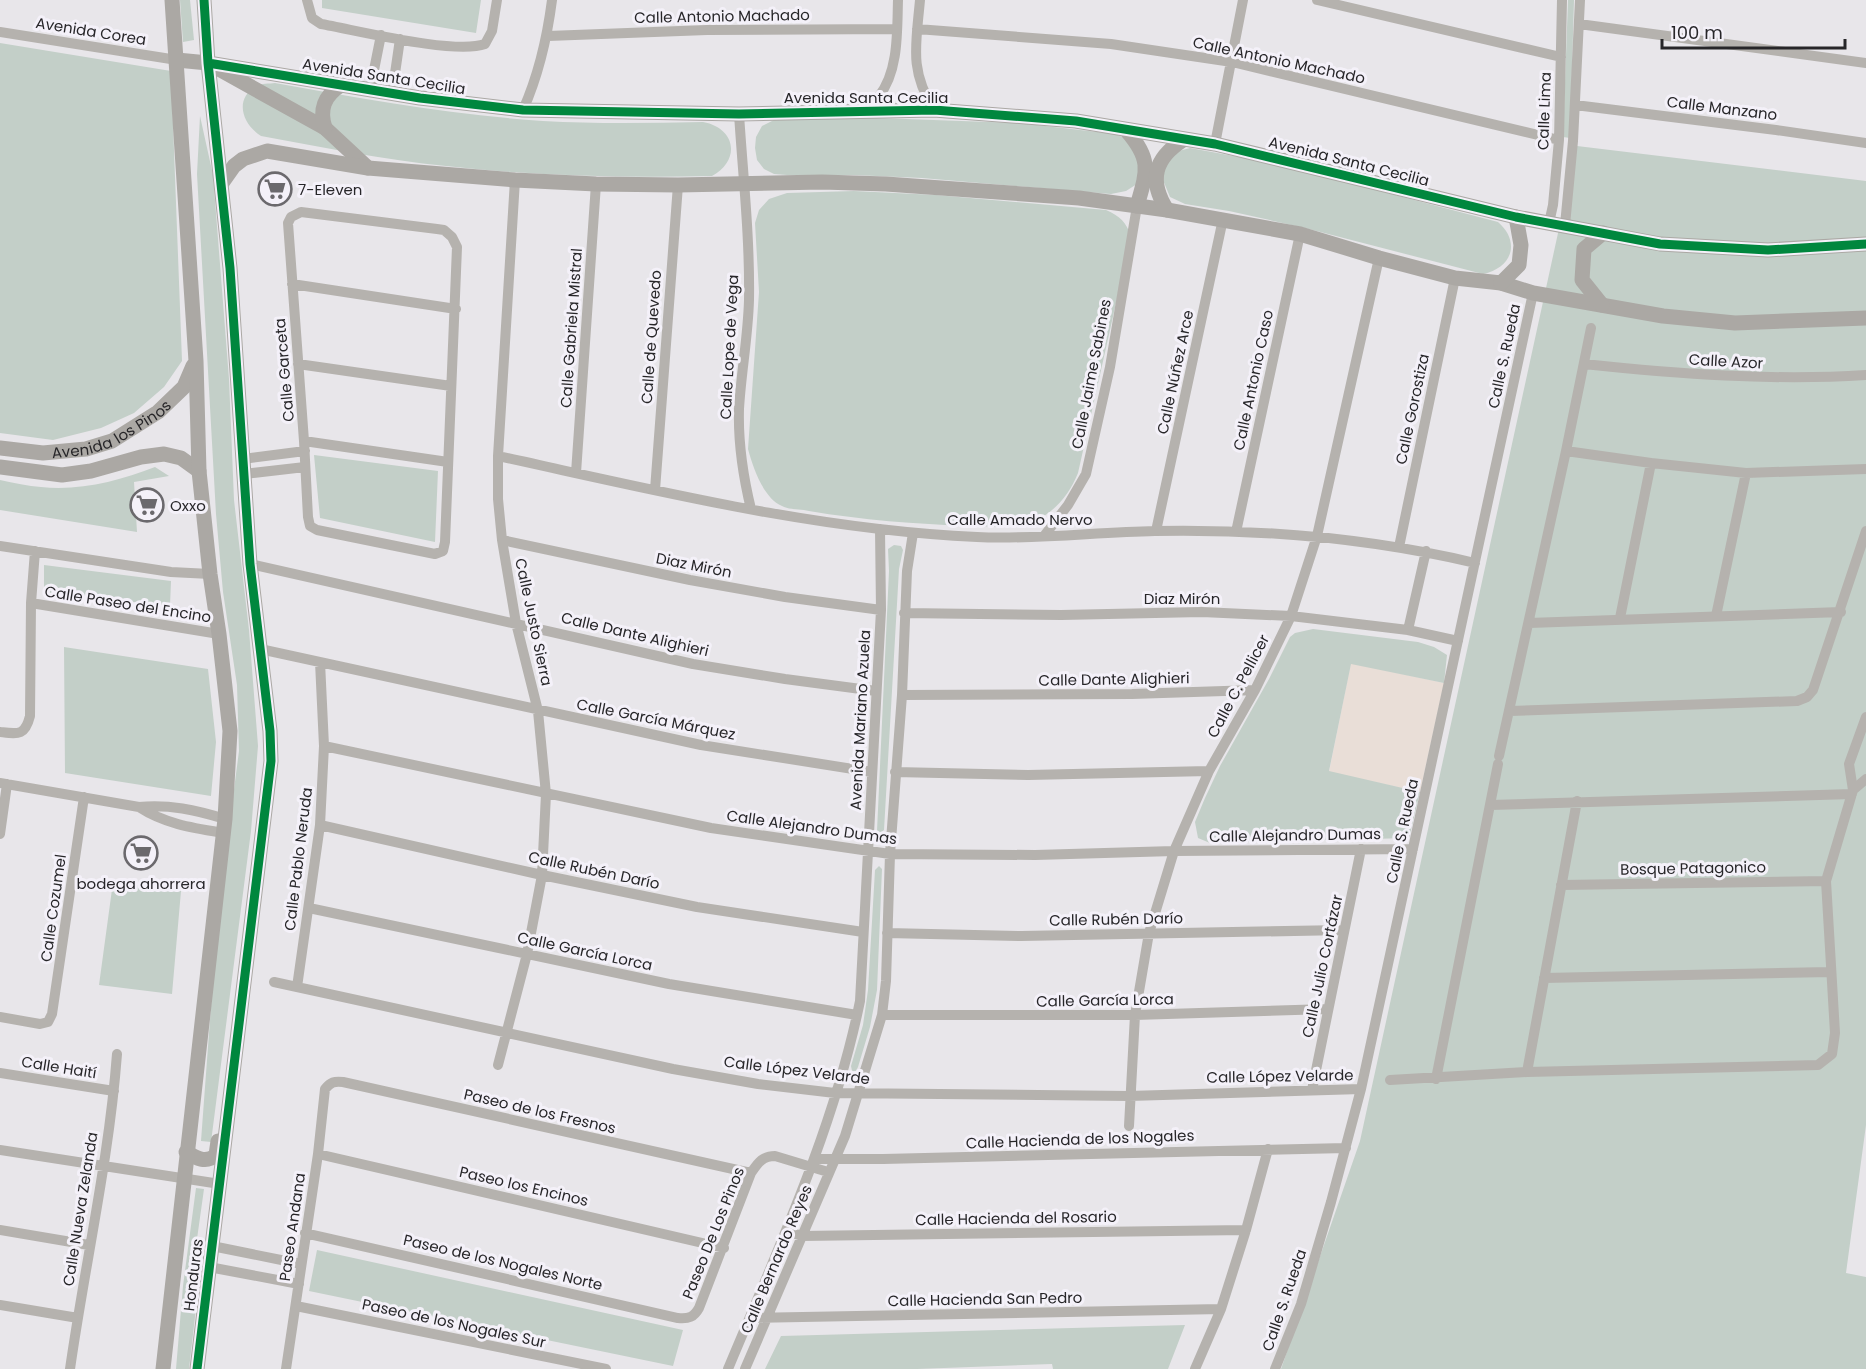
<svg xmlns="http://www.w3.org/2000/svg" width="1866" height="1369" font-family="Poppins,sans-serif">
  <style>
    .education { fill: #e9ded7 }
    .green { fill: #c3cfc8 }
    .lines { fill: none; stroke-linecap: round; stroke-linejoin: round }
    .street { stroke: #b5b2ae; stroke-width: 10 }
    .secondary { stroke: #aba8a4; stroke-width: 15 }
    .cycleway-casing { stroke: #f4f1f9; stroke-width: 13 }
    .cycleway { stroke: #00873e; stroke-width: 9 }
    .labels { text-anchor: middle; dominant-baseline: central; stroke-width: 6; stroke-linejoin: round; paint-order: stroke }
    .street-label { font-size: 15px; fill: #272629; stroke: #f4f1f9 }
    .poi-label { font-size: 15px; fill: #272629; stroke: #f4f1f9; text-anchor: start }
  </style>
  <rect width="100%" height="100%" fill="#e8e6ea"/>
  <!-- education -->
  <path class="education" d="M 1351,663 L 1444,683 L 1420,792 L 1329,772 Z"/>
  <!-- green -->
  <path class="green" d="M 180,0 L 190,0 L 194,40 L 183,42 Z
    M 322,0 L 481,0 L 476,33 L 322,8 Z
    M 1568,0 L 1574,0 L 1570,138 L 1563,137 Z
    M 0,43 L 171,71 L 182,361 L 164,387 L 134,413 L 101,428 L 53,440 L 0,433 Z
    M 275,83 C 364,99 453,115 543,121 C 596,124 650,123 703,122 C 736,128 741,160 712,176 C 623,178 535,176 446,166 C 384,160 322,147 261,136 C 242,124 234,99 256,86 C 262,83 269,84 275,83 Z
    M 200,116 L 213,175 L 229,379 L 234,500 L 249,630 L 258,746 L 251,831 L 211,1142 L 201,1141 L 218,912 L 239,751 L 237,685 L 223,592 L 216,514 L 197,174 Z
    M 849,117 L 1019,123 L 1115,134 L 1128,139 L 1142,160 L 1137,184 L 1126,191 L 1111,194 L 922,178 L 853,175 L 787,175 L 774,174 L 764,169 L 757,160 L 755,148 L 756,137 L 762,126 L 774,120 Z
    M 1577,146 L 1866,181 L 1866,1125 L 1846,1273 L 1866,1277 L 1866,1369 L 1281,1369 L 1360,1141 Z
    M 1190,148 L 1277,164 L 1498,222 C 1521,242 1512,268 1483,274 L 1305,228 L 1229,211 L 1185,204 L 1170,197 L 1163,180 L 1164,163 L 1175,152 Z
    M 854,191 L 936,195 L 1106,210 C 1120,216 1126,222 1131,236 L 1078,473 C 1069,495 1055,512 1033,522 C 1016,529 987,526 969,526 C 916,524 862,520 809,511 C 801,509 789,510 782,506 C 763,498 753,467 748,449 L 759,292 L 755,223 L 759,210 L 769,199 L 787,193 Z
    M 314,455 L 438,471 L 435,542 L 320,518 Z
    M 155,467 L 169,476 L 134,482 L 137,532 L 0,510 L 0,480 C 14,483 28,486 41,487 C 80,491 119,481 155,467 Z
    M 894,545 L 901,546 L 903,550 L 899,569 L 884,830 L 880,833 L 877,831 L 889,571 L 888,549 Z
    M 44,565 L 171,581 L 170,606 L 44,592 Z
    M 1313,629 L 1418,642 L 1434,647 L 1447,655 L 1444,683 L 1351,664 L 1329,771 L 1420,792 L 1409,838 L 1210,843 L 1198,838 L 1195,822 L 1205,798 L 1220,766 L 1269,679 L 1290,637 L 1295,633 Z
    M 64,647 L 208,669 L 216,742 L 211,796 L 65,773 Z
    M 879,866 L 882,869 L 877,990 L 870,1027 L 858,1067 L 856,1071 L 852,1071 L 851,1066 L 863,1025 L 868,990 L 875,870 Z
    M 113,882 L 181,891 L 172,994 L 99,985 Z
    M 196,1188 L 204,1189 L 196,1246 L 201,1265 L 189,1369 L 176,1369 L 183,1286 Z
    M 317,1250 L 683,1330 L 673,1366 L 309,1291 Z
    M 1185,1325 L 1168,1369 L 1053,1369 L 1052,1364 L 917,1369 L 765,1369 L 781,1336 Z"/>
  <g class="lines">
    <!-- street -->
    <path class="street" d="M 307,0 L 312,18 L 321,24 C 356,30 455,55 485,44 L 492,31 L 497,0
      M 920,0 C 916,45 909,70 934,110
      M 1317,0 L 1561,57
      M 1579,24 L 1866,63
      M 917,29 L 1111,44 L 1232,62 L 1559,140
      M 0,32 L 177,60
      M 548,36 L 707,30 L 897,29
      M 370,90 L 381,35
      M 392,94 L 400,39
      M 1575,105 L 1776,130 L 1866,143
      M 523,110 C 539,74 547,39 552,0
      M 861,110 C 867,106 875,102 879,96 C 899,71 897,30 898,0
      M 739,114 C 743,176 750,238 749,300 C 748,337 741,373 739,409 C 738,443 743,476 751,509
      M 1215,144 L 1243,0
      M 301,212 L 437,229 L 444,230 L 452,237 L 457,247 L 445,542 L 443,551 L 435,554 L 317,530 L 310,526 L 308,517 L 304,441 L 288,223 L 291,217 Z
      M 1549,223 L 1553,205 L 1559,140 L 1562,0
      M 1565,225 L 1573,141 L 1580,0
      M 292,284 L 456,309
      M 298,364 L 451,386
      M 1584,364 C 1678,374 1772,381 1866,375
      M 304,441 L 448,462
      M 1566,451 L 1651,463 L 1746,473 L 1866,469
      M 498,456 C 655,490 815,530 977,537 C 1036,540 1096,532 1155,531 C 1263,529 1370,538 1475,563
      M 243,459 L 305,451
      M 576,473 L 596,184
      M 244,474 L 305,467
      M 655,490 L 678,185
      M 1156,531 L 1223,219
      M 1236,532 L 1300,234
      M 1044,536 L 1068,505 L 1086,474 L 1110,367 L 1137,206
      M 502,540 L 690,580 L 785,597 L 881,610
      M 0,546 L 171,572 L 210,574
      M 1399,547 L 1455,278
      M 250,564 L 693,664 L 785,679 L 876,691
      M 31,603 L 219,634
      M 904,613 L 1061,615 L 1202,612 L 1291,616 L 1408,630 L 1458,641
      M 1716,616 L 1746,473
      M 1620,618 L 1651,463
      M 1529,623 L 1841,612
      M 1408,630 L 1426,551
      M 260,649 L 701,745 L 872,772
      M 902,695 L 1132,694 L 1255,690
      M 1510,711 L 1797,701 L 1807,697 L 1813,690 L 1866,531
      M 0,732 C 18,734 25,736 30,716 L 31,603 L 35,551
      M 324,746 L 711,828 L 890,854 L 1035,855 L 1174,851 L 1413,849
      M 1499,756 L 1566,451 L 1591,328
      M 895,772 L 1028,775 L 1209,771
      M 0,783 L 139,807 C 169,804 196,810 225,819
      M 1853,790 L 1866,779
      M 1490,805 L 1852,794
      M 139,807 C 165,824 193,828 224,833
      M 320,825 L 542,875 L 697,907 L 863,932
      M 0,834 L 7,784
      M 1561,885 L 1826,881
      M 309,908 L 669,984 L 857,1015
      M 887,933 L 1021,936 L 1344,930
      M 1544,978 L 1830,972
      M 274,982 L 673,1069 L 758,1084 L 835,1093 L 1129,1096 L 1361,1089
      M 297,987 L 320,825 L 324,746 L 320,662
      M 882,1015 L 1135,1015 L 1328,1009
      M 0,1017 L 40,1024 L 48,1022 L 52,1014 L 84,797
      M 498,1065 L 527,954 L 542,875 L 546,794 L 538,711 L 516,623 L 502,540 L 498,499 L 498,456 L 515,180
      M 1527,1072 L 1577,801
      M 0,1073 L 114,1091
      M 1436,1079 L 1498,764
      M 1390,1080 L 1527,1072 L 1818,1065 L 1832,1054 L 1835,1033 L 1826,881 L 1853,790 L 1849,764 L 1866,717
      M 1312,1090 L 1361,849
      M 1129,1126 L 1135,1015 L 1149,933 L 1174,851 L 1209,771 L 1255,690 L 1291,616 L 1317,536 L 1379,258
      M 0,1150 L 220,1184
      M 318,1154 L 724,1248
      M 815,1159 L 883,1159 L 1346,1148
      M 0,1230 L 89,1245
      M 786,1231 L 802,1236 L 1246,1230
      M 305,1233 L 678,1318 C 689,1319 694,1317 699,1308 L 751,1173 C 758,1163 762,1156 775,1156 L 828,1172
      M 212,1246 L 301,1264
      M 209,1267 L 299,1284
      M 0,1305 L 78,1318
      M 296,1306 L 606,1369
      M 750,1318 L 1221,1309
      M 70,1369 C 85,1264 109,1160 117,1054
      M 286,1369 L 318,1154 L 325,1089 C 331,1082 334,1081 343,1082 L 751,1173
      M 728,1369 C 778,1249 834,1129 860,1001 L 881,610 L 880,529
      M 745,1369 L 845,1136 L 882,1015 L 886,981 L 890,854 L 902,695 L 907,571 L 913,533
      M 1195,1369 L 1221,1309 L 1246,1230 L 1268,1149
      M 1275,1369 L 1301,1304 L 1331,1202 L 1361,1089 L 1533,293"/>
    <!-- secondary -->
    <g class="secondary">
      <path d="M 177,60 L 208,63 L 325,128 L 368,168"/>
      <path d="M 208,63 L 420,98 L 523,110 L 739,114 L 934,110 L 1076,121 L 1215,144 L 1516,217 L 1660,244 L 1768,250 L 1866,244"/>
      <path d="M 325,128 C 319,109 324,96 341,85"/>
      <path d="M 1127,131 C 1152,160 1147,171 1137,206"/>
      <path d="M 222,183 L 234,166 L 243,159 L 267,151 L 368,168 L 515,180 L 596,184 L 678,185 L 822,182 L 886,184 L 1079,198 L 1167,210 L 1300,234 L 1379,258 L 1455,278 L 1501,283 L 1533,293 L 1663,316 L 1735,323 L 1866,318"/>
      <path d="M 1167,210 C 1148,180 1155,158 1183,140"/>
      <path d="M 1501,283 L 1519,265 L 1521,245 L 1516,217"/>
      <path d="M 1602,305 L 1582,280 L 1584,249 L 1603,233"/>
      <path id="s1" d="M 0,448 L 43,453 L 86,449 L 112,441 L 158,412 L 184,387 L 193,366"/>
      <path d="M 0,467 L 62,475 L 91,471 L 141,457 L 164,454 L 181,458 L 199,471"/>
      <path d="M 186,1152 C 196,1158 206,1164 216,1155 L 218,1141"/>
      <path d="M 163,1369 L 225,819 L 230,731 L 219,634 L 210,574 L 199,471 L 196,361 L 172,0"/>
      <path d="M 197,1369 L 271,761 L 270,731 L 250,564 L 230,268 L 208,63 L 204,0"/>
    </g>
    <defs>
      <path id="cycleway" d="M 208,63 L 420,98 L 523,110 L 739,114 L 934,110 L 1076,121 L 1215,144 L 1516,217 L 1660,244 L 1768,250 L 1866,244
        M 197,1369 L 271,761 L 270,731 L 250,564 L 230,268 L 208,63 L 204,0"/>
    </defs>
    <!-- cycleway casing -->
    <use href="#cycleway" class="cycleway-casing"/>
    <!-- cycleway -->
    <use href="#cycleway" class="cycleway"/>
  </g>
  <!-- icons -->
  <defs>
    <symbol id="supermarket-ring" viewBox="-11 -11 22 22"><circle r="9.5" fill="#f4f1f9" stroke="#6b696d" stroke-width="1.5"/><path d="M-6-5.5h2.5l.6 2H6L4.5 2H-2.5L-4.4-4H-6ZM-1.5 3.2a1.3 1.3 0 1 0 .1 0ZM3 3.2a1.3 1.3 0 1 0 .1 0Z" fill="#6b696d"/></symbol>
  </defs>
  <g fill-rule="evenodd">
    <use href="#supermarket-ring" x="256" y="170" width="38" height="38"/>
    <use href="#supermarket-ring" x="128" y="486" width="38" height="38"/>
    <use href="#supermarket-ring" x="122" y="834" width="38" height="38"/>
  </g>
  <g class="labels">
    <!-- street labels -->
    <g class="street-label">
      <text transform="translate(722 16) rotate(-1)">Calle Antonio Machado</text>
      <text transform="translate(91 31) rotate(9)">Avenida Corea</text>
      <text transform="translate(1279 60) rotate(12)">Calle Antonio Machado</text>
      <text transform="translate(384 76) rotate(9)">Avenida Santa Cecilia</text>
      <text x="866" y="97">Avenida Santa Cecilia</text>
      <text transform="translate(1722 108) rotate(7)">Calle Manzano</text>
      <text transform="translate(1544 111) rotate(-88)">Calle Lima</text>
      <text transform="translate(1349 161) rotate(14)">Avenida Santa Cecilia</text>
      <text transform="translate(571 328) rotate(-86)">Calle Gabriela Mistral</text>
      <text transform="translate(651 337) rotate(-86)">Calle de Quevedo</text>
      <text transform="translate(729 347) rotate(-87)">Calle Lope de Vega</text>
      <text transform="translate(1504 356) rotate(-78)">Calle S. Rueda</text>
      <text transform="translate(1726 361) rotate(3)">Calle Azor</text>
      <text transform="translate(284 370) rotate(-95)">Calle Garceta</text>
      <text transform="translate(1175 372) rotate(-78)">Calle Núñez Arce</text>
      <text transform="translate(1091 374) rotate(-79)">Calle Jaime Sabines</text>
      <text transform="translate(1253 380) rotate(-78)">Calle Antonio Caso</text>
      <text transform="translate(1412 409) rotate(-78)">Calle Gorostiza</text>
      <text stroke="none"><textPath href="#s1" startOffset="117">Avenida los Pinos</textPath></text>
      <text x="1020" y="519">Calle Amado Nervo</text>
      <text transform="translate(694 565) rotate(11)">Diaz Mirón</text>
      <text x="1182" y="598">Diaz Mirón</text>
      <text transform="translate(128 604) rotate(9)">Calle Paseo del Encino</text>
      <text transform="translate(534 622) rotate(78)">Calle Justo Sierra</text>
      <text transform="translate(635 634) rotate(13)">Calle Dante Alighieri</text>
      <text transform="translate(1114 679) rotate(-1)">Calle Dante Alighieri</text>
      <text transform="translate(1238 686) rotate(-62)">Calle C. Pellicer</text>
      <text transform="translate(656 719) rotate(11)">Calle García Márquez</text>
      <text transform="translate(860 720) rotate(-87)">Avenida Mariano Azuela</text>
      <text transform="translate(812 827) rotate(8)">Calle Alejandro Dumas</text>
      <text transform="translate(1402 831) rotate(-78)">Calle S. Rueda</text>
      <text transform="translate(1295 835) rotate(-1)">Calle Alejandro Dumas</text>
      <text transform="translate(298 859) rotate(-83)">Calle Pablo Neruda</text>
      <text transform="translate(1693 868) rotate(-1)">Bosque Patagonico</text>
      <text transform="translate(594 870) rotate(12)">Calle Rubén Darío</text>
      <text transform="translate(53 908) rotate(-82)">Calle Cozumel</text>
      <text transform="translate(1116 919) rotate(-1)">Calle Rubén Darío</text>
      <text transform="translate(585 951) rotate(12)">Calle García Lorca</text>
      <text transform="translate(1322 966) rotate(-78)">Calle Julio Cortázar</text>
      <text transform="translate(1105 1000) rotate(-1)">Calle García Lorca</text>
      <text transform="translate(59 1067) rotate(9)">Calle Haití</text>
      <text transform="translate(797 1070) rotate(7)">Calle López Velarde</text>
      <text transform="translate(1280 1076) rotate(-1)">Calle López Velarde</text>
      <text transform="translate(540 1111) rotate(13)">Paseo de los Fresnos</text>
      <text transform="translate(1080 1139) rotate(-2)">Calle Hacienda de los Nogales</text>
      <text transform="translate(524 1186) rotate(13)">Paseo los Encinos</text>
      <text transform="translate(80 1209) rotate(-81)">Calle Nueva Zelanda</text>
      <text transform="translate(1016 1218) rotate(-1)">Calle Hacienda del Rosario</text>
      <text transform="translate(292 1227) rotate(-82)">Paseo Andana</text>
      <text transform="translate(713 1233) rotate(-68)">Paseo De Los Pinos</text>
      <text transform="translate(776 1259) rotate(-67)">Calle Bernardo Reyes</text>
      <text transform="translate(503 1262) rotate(13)">Paseo de los Nogales Norte</text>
      <text transform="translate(193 1275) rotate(-83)">Honduras</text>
      <text transform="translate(985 1299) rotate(-1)">Calle Hacienda San Pedro</text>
      <text transform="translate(1284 1300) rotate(-71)">Calle S. Rueda</text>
      <text transform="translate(454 1323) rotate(12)">Paseo de los Nogales Sur</text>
    </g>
    <!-- poi labels -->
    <g class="poi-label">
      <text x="298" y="189">7-Eleven</text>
      <text x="170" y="505">Oxxo</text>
      <text x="141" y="883" text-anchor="middle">bodega ahorrera</text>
    </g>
  </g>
  <!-- scale -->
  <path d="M1662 39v9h183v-9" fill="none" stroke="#272629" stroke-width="3"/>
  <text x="1671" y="39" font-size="18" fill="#272629" stroke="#f4f1f9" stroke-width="4.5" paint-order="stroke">100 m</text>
</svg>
